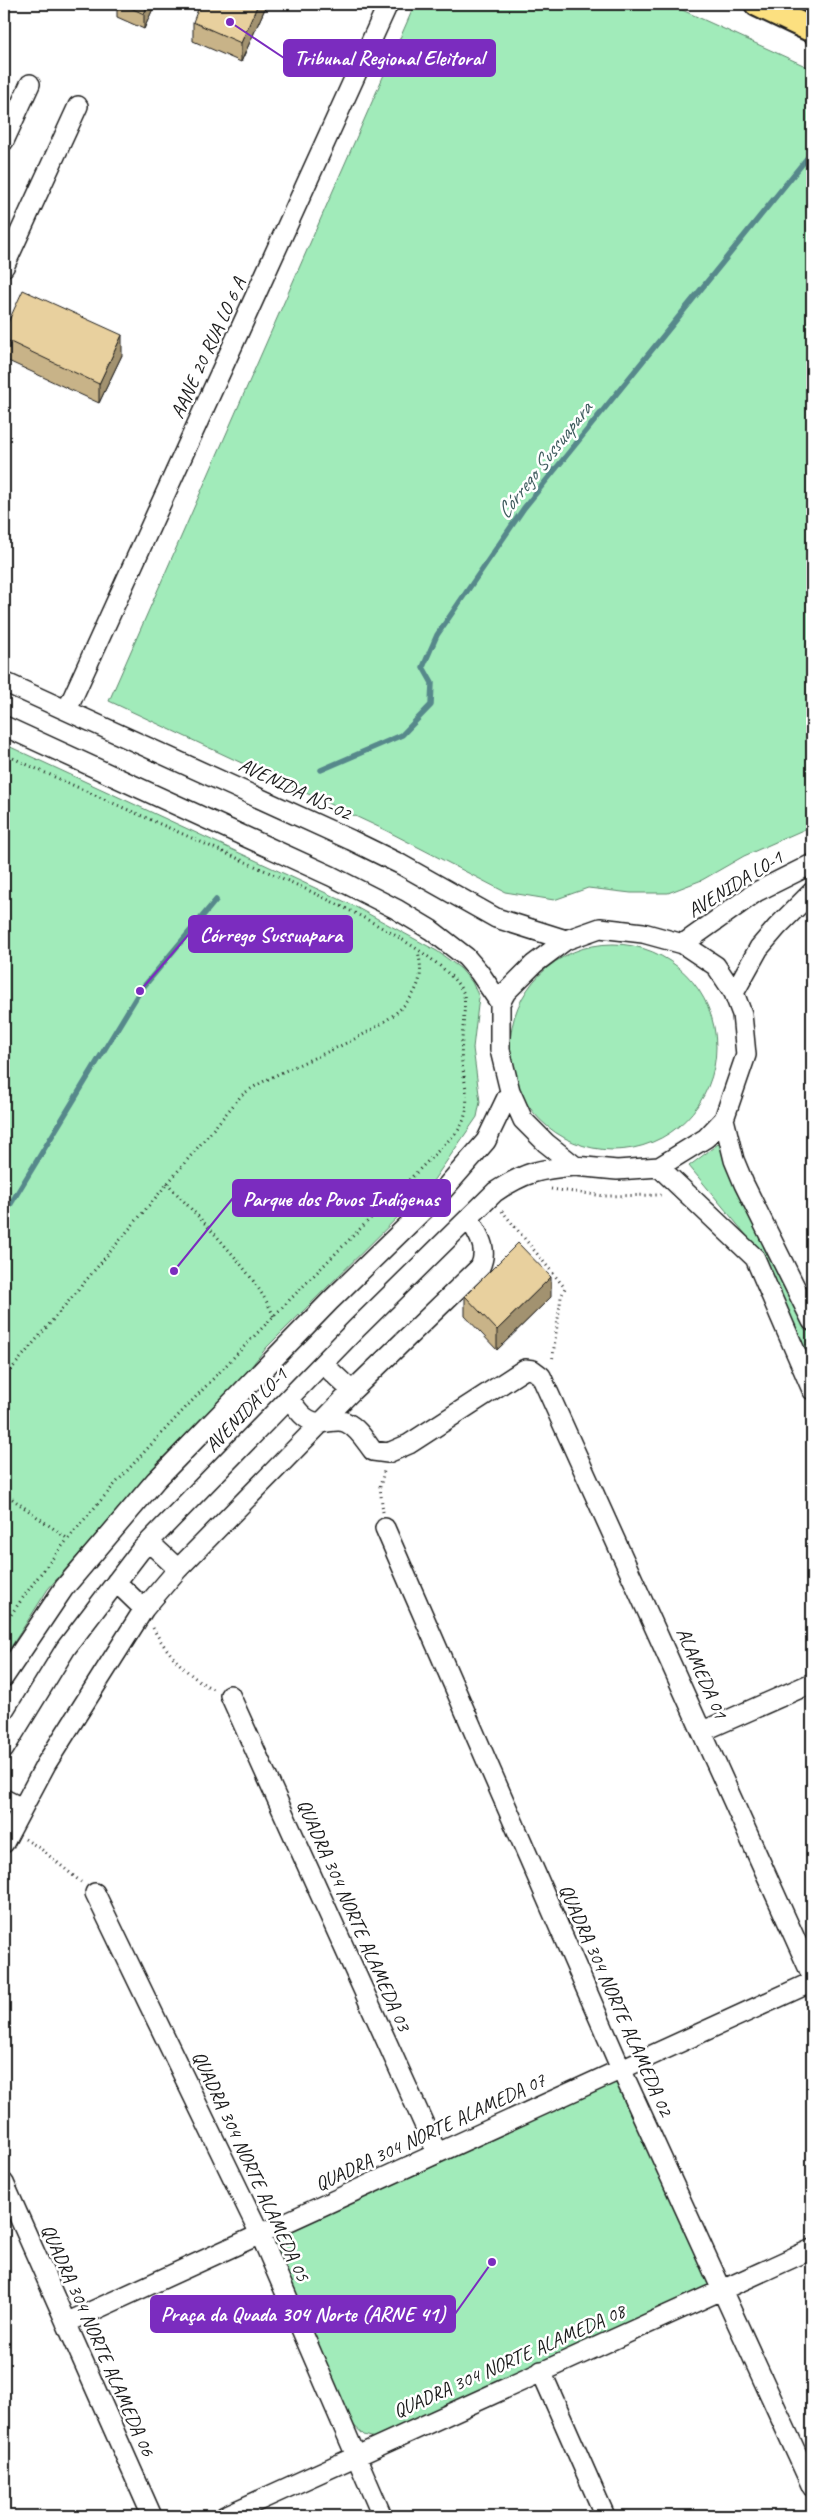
<svg xmlns="http://www.w3.org/2000/svg" width="816" height="2520" font-family="Caveat,sans-serif">
  <style>
    .green { fill: #a1ebba; stroke: #5e846b }
    .lines { fill: none; stroke-linecap: round; stroke-linejoin: round }
    .stream { stroke: #57888b; stroke-width: 5.5 }
    .minor-casing { stroke: #1c1c1c; stroke-width: 22 }
    .major-casing { stroke: #1c1c1c; stroke-width: 28 }
    .path { stroke: #1c1c1c; stroke-width: 3; stroke-dasharray: 1 4; stroke-linecap: butt }
    .minor { stroke: #fff; stroke-width: 19 }
    .major { stroke: #fce080; stroke-width: 24 }
    .wall { fill: #c8b388; stroke: #1c1c1c }
    .shaded-wall { fill: #a2926f; stroke: #1c1c1c }
    .building { fill: #e8d09e; stroke: #1c1c1c }
    .labels { text-anchor: middle; dominant-baseline: central; stroke-width: 5; stroke-linejoin: round; paint-order: stroke }
    .street-label { font-size: 20px; fill: #1c1c1c; stroke: #fff }
    .water-label { font-size: 21px; font-style: italic; fill: #3e5b5d; stroke: #fff }
    .leader { fill: none; stroke: #7b2cbf; stroke-width: 2 }
    .callout-dot { fill: #7b2cbf; stroke: #fff; stroke-width: 2 }
    .callout { fill: #7b2cbf; stroke: #7b2cbf; stroke-width: 2 }
    .callout-label { font-size: 21px; text-anchor: middle; font-weight: bold; fill: #fff }
  </style>
  <rect width="100%" height="100%" fill="#fff"/>
  <filter id="ink" filterUnits="userSpaceOnUse"><feTurbulence type="fractalNoise" baseFrequency=".02" numOctaves="2"/><feDisplacementMap in="SourceGraphic" scale="10" xChannelSelector="R" yChannelSelector="G"/><feConvolveMatrix kernelMatrix="1 2 1 2 8 2 1 2 1" color-interpolation-filters="sRGB"/></filter>
  <g filter="url(#ink)">
    <!-- green -->
    <path class="green" d="M 415,4 L 669,4 L 812,69 L 812,826 L 744,856 L 702,880 L 668,893 L 631,893 L 588,888 L 554,900 L 505,892 L 385,830 L 109,701 Z
      M 4,744 L 352,905 L 437,951 L 460,968 L 472,982 L 479,997 L 473,1048 L 480,1102 L 477,1117 L 431,1184 L 267,1347 L 224,1400 L 147,1477 L 48,1589 L 4,1658 Z
      M510 1047a103 103 0 1 1 206 0a103 103 0 1 1-206 0Z
      M 722,1141 L 768,1247 L 812,1336 L 812,1364 L 761,1253 L 689,1166 Z
      M 617,2079 L 711,2286 L 375,2438 L 364,2435 L 349,2421 L 273,2239 L 283,2229 Z"/>
    <g class="lines">
      <!-- stream -->
      <path class="stream" d="M 321,770 L 402,735 L 431,705 L 432,683 L 423,667 L 437,635 L 524,508 L 812,152
        M 4,1215 L 140,991 L 216,900"/>
      <defs>
        <path id="minor" d="M 4,141 L 30,84
          M 4,267 L 78,106
          M 4,682 L 351,840 L 400,864 L 496,918 L 566,940
          M 67,710 L 388,4
          M 4,726 L 331,876 L 396,909 L 431,930 L 466,957 L 479,972 L 500,1003
          M 600,928 L 643,933 L 683,944 L 716,966 L 734,993 L 742,1014 L 746,1055 L 724,1119 L 706,1138 L 659,1167 L 617,1170 L 575,1166 L 546,1143 L 523,1120 L 510,1091 L 500,1050 L 500,1003 L 506,992 L 534,964 L 566,940 Z
          M 683,944 L 756,892 L 812,864
          M 734,993 L 759,948 L 777,927 L 812,892
          M 724,1119 L 734,1160 L 744,1184 L 812,1321
          M 659,1167 L 755,1258 L 812,1390
          M 323,1364 L 352,1391
          M 289,1398 C 299,1413 308,1426 328,1422 C 334,1421 342,1420 347,1423 C 358,1428 366,1442 373,1451 L 388,1453 L 409,1444 L 525,1369 L 533,1370 L 541,1376 L 812,1976
          M 385,1528 L 621,2069 L 812,2487
          M 149,1542 L 178,1569
          M 116,1582 L 144,1609
          M 4,1677 L 64,1588 L 156,1480 L 330,1301 L 438,1196 L 486,1141 L 510,1091
          M 230,1695 L 437,2153
          M 703,1731 L 812,1683
          M 4,1749 L 66,1648 L 140,1551 L 357,1328 L 495,1192 C 525,1172 540,1169 575,1166
          M 4,1799 L 22,1808
          M 4,1843 L 46,1764 L 144,1609 L 178,1569 L 352,1391 L 480,1267 C 489,1248 478,1235 469,1218
          M 95,1893 L 260,2234 L 382,2516
          M 4,2183 L 152,2516
          M 66,2323 L 812,1982
          M 541,2371 L 605,2516
          M 225,2516 L 812,2249"/>
        <path id="major" d="M 757,4 L 812,30"/>
      </defs>
      <!-- minor casing -->
      <use href="#minor" class="minor-casing"/>
      <!-- major casing -->
      <use href="#major" class="major-casing"/>
      <!-- path -->
      <path class="path" d="M 4,754 C 76,787 149,819 221,851 C 276,876 437,942 463,992 C 468,1002 459,1045 462,1063 C 465,1087 473,1110 457,1132 C 368,1221 278,1310 191,1402 C 125,1472 58,1544 4,1625
        M 167,1183 C 201,1221 255,1271 274,1317
        M 551,1189 L 605,1196 L 661,1195
        M 502,1211 L 565,1288 L 561,1297 L 552,1362
        M 4,1378 L 241,1096 C 282,1062 403,1036 419,981 C 422,971 420,961 418,951
        M 4,1493 L 68,1539
        M 383,1512 L 380,1487 L 384,1471
        M 153,1628 C 165,1651 190,1679 215,1690
        M 25,1839 L 41,1849 L 81,1882"/>
      <!-- minor -->
      <use href="#minor" class="minor"/>
      <!-- major -->
      <use href="#major" class="major"/>
    </g>
    <!-- wall -->
    <path class="wall" d="M 117,4 L 155,4 L 144,29 L 117,17 Z
      M 267,4 L 241,62 L 193,41 L 193,22 Z
      M 4,331 L 122,355 L 99,403 L 4,359 Z
      M 465,1296 L 551,1297 L 497,1350 L 465,1316 Z"/>
    <!-- shaded-wall -->
    <path class="shaded-wall" d="M 148,4 L 155,4 L 144,29 L 144,14 Z
      M 258,4 L 267,4 L 241,62 L 241,43 Z
      M 122,335 L 122,355 L 99,403 L 99,384 Z
      M 8,492 L 8,512 L 4,521 L 4,502 Z
      M 551,1277 L 551,1297 L 497,1350 L 497,1330 Z"/>
    <!-- building -->
    <path class="building" d="M 122,4 L 148,4 L 144,14 Z
      M 200,4 L 258,4 L 241,43 L 193,22 Z
      M 23,290 L 122,335 L 99,384 L 4,339 L 4,331 Z
      M 4,491 L 8,492 L 4,502 Z
      M 518,1243 L 551,1277 L 497,1330 L 465,1296 Z"/>
  </g>
  <g class="labels">
    <!-- street labels -->
    <g class="street-label">
      <text transform="translate(208 348) rotate(-65)">AANE 20 RUA LO 6 A</text>
      <text transform="translate(295 789) rotate(25)">AVENIDA NS-02</text>
      <text transform="translate(735 884) rotate(-32)">AVENIDA LO-1</text>
      <text transform="translate(246 1410) rotate(-46)">AVENIDA LO-1</text>
      <text transform="translate(702 1673) rotate(66)">ALAMEDA 01</text>
      <text transform="translate(354 1915) rotate(66)">QUADRA 304 NORTE ALAMEDA 03</text>
      <text transform="translate(616 2000) rotate(66)">QUADRA 304 NORTE ALAMEDA 02</text>
      <text transform="translate(430 2132) rotate(-25)">QUADRA 304 NORTE ALAMEDA 07</text>
      <text transform="translate(251 2166) rotate(65)">QUADRA 304 NORTE ALAMEDA 05</text>
      <text transform="translate(98 2340) rotate(66)">QUADRA 304 NORTE ALAMEDA 06</text>
      <text transform="translate(509 2361) rotate(-24)">QUADRA 304 NORTE ALAMEDA 08</text>
    </g>
    <!-- water labels -->
    <g class="water-label">
      <text transform="translate(544 460) rotate(-52)">Córrego Sussuapara</text>
    </g>
  </g>
  <!-- callouts -->
  <path class="leader" d="M230 22L284 58M140 991L189 934M174 1271L233 1198M492 2262L455 2314"/>
  <g class="callout-dot">
    <circle cx="230" cy="22" r="5"/>
    <circle cx="140" cy="991" r="5"/>
    <circle cx="174" cy="1271" r="5"/>
    <circle cx="492" cy="2262" r="5"/>
  </g>
  <g class="callout">
    <rect x="284" y="40" width="211" height="36" rx="5"/>
    <rect x="189" y="916" width="163" height="36" rx="5"/>
    <rect x="233" y="1180" width="217" height="36" rx="5"/>
    <rect x="151" y="2296" width="304" height="36" rx="5"/>
  </g>
  <g class="callout-label">
    <text x="389" y="65">Tribunal Regional Eleitoral</text>
    <text x="271" y="942">Córrego Sussuapara</text>
    <text x="341" y="1206">Parque dos Povos Indígenas</text>
    <text x="303" y="2321">Praça da Quada 304 Norte (ARNE 41)</text>
  </g>
  <!-- margin -->
  <rect width="816" height="2520" fill="none" stroke="#fff" stroke-width="20"/>
  <rect x="10" y="10" width="796" height="2500" fill="none" stroke="#1c1c1c" stroke-width="2" filter="url(#ink)"/>
</svg>
